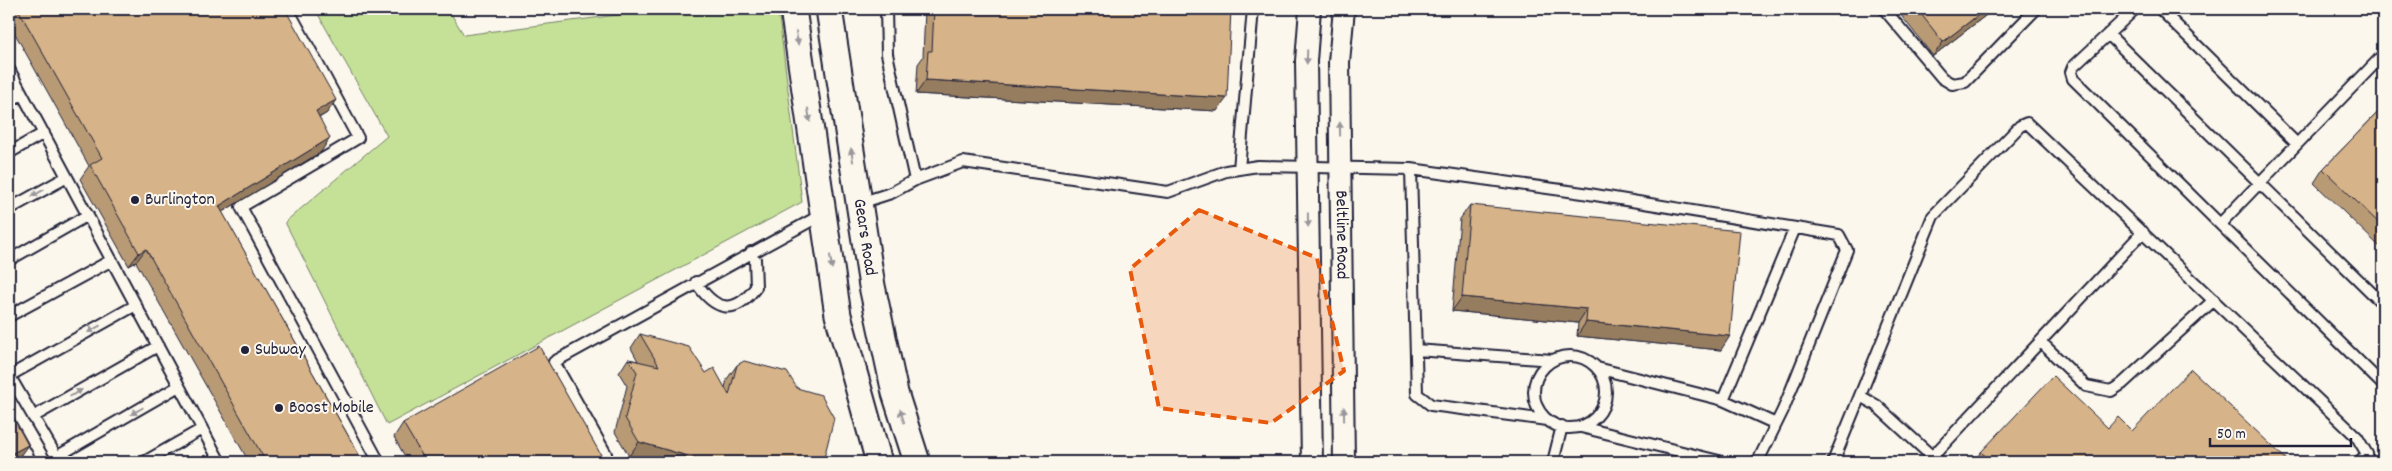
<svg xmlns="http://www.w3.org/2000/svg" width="2392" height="471" font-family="Dekko,sans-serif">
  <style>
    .green { fill: #c5e097; stroke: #748169 }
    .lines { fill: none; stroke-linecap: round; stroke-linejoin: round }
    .service-casing { stroke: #22223b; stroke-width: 14 }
    .minor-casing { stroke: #22223b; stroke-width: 24 }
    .tertiary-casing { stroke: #22223b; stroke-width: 29 }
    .service { stroke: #fbf7ec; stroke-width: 10 }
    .minor { stroke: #fbf7ec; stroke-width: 20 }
    .tertiary { stroke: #fbf7ec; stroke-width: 25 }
    .wall { fill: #b89a75; stroke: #22223b }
    .shaded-wall { fill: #967d5f; stroke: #22223b }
    .building { fill: #d6b388; stroke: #22223b }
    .oneway { fill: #99979c }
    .marked { fill: #e8590c; fill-opacity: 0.2; stroke: #e8590c; stroke-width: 4; stroke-dasharray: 10 6; stroke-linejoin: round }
    .poi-dot { fill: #22223b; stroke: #fbf7ec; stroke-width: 2 }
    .labels { text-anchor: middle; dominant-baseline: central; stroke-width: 4; stroke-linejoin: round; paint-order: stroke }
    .poi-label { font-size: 18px; fill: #22223b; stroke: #fbf7ec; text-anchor: start }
    .street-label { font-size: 18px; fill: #22223b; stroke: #fbf7ec }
  </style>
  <rect width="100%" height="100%" fill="#fbf7ec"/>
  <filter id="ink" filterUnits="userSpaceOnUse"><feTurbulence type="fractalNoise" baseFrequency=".02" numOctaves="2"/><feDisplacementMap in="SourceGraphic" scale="10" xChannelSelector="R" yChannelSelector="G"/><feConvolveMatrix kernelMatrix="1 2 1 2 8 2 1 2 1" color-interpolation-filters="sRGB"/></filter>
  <g filter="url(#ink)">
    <!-- green -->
    <path class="green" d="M 315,9 L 448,9 L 464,35 L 663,9 L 778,9 L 802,202 L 387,425 L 285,222 L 387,136 Z"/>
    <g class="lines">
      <defs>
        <path id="service" d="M 288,9 L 358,138 L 241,207 L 379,462
          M 886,9 L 887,54 L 915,180 L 963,162 L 1168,192 L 1226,171 L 1258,166 L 1411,169 L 1583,193 L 1839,235 L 1847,250 L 1783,410 L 1758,461 L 1755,462
          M 1884,9 L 1942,78 L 1952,84 L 1965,82 L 2036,9
          M 2135,9 L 2073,67 L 2071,72 L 2073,79 L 2383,385
          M 2160,9 L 2297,144
          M 2108,34 L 2383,304
          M 9,69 L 220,462
          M 9,101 L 22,94
          M 9,153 L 44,133
          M 1239,169 L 1253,9
          M 1411,169 L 1417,394 L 1431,405 L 1547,420
          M 860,203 L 891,193 L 915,180
          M 9,209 L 67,177
          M 2220,224 L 2383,55
          M 9,260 L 88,215
          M 696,282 C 714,310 734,317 756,287 L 755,259 L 751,252
          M 9,316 L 112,260
          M 2041,342 L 2086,386 L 2111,391 L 2122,384 L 2214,300
          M 1416,350 L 1553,360
          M1534 392a36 36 0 1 1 72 0a36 36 0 1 1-72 0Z
          M 1597,368 L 1723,400 L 1776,424
          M 9,375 L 59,461
          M 9,376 L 136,305
          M 1860,396 L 1876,405 L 1938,462
          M 1723,400 L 1795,228
          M 33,417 L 158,346
          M 9,422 L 31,462
          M 1581,427 L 1723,462
          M 606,454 L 554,362 L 823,214
          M 56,457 L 179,386
          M 1932,457 L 2143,232
          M 144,462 L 202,429
          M 1553,462 L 1562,426
          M 1833,462 L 1933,216 L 2020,126 L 2027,123 L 2357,437 L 2367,454 L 2359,462"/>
        <g id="minor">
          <path d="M 1310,9 L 1306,61 L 1312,462"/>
          <path id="s1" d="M 1344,9 L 1339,62 L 1344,462"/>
        </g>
        <g id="tertiary">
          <path d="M 793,9 L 838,315 L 879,462"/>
          <path id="s2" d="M 829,9 L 872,286 L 895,393 L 917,462"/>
        </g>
      </defs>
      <!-- service casing -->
      <use href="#service" class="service-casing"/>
      <!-- minor casing -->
      <use href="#minor" class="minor-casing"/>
      <!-- tertiary casing -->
      <use href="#tertiary" class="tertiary-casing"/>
      <!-- service -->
      <use href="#service" class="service"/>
      <!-- minor -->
      <use href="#minor" class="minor"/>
      <!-- tertiary -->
      <use href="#tertiary" class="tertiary"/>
    </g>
    <!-- wall -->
    <path class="wall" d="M 9,9 L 285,9 L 327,113 L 319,118 L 321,152 L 222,212 L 363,462 L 249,462 L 136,262 L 129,266 L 80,179 L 89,166 L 9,23 Z
      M 925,9 L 1231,9 L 1217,111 L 916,94 L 918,64 L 923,57 Z
      M 1896,9 L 1994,9 L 1933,56 Z
      M 2383,107 L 2383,250 L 2314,183 L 2323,169 Z
      M 1470,205 L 1721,350 L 1577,336 L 1578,323 L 1452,311 L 1460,219 Z
      M 640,334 L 706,373 L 725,388 L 727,379 L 737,365 L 823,462 L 650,462 L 629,456 L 615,432 L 627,386 L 619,373 L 628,359 L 638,361 L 631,348 Z
      M 403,423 L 605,462 L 408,462 L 394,437 Z
      M 2108,428 L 2132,431 L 2289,462 L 1973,462 L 1981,452 Z"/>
    <!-- shaded-wall -->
    <path class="shaded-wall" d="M 1986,9 L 1994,9 L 1933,56 L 1943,42 Z
      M 926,80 L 1227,98 L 1217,111 L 916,94 Z
      M 336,100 L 327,113 L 306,125 L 316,111 Z
      M 330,138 L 321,152 L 209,220 L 219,206 Z
      M 146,249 L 136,262 L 129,266 L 139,253 Z
      M 1462,297 L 1587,309 L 1578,323 L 1452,311 Z
      M 1586,322 L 1730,336 L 1721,350 L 1577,336 Z
      M 639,442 L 709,462 L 650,462 L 629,456 Z
      M 28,445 L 20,456 L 9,462 L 9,455 Z"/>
    <!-- building -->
    <path class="building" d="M 18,9 L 285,9 L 336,100 L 316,111 L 330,138 L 219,206 L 363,462 L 266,462 L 146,249 L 139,253 L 90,165 L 102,158 Z
      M 934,9 L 1231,9 L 1227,98 L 926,80 L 928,51 L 932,51 Z
      M 1917,9 L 1986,9 L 1943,42 Z
      M 2383,107 L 2383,227 L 2323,169 Z
      M 1470,205 L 1740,231 L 1730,336 L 1586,322 L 1587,309 L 1462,297 Z
      M 640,334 L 689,347 L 706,373 L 714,368 L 729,395 L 737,365 L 744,361 L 787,372 L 797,388 L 821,395 L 834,418 L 823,462 L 709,462 L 639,442 L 625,418 L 637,372 L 628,359 L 659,366 Z
      M 539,346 L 605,462 L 426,462 L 403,423 Z
      M 2191,369 L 2289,462 L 1992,462 L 1981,452 L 2053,376 L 2108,428 L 2118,417 L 2132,431 Z
      M 9,410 L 28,445 L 9,455 Z"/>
    <!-- one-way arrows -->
    <defs><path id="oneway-solid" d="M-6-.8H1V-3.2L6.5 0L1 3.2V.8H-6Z" transform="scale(1.25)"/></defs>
    <g class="oneway">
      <use href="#oneway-solid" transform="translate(797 38) rotate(81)"/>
      <use href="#oneway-solid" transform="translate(1307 57) rotate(92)"/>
      <use href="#oneway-solid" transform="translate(809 115) rotate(81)"/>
      <use href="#oneway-solid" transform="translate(1340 129) rotate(-91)"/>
      <use href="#oneway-solid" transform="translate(852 155) rotate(-99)"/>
      <use href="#oneway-solid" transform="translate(38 193) rotate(151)"/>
      <use href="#oneway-solid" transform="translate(1308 220) rotate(89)"/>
      <use href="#oneway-solid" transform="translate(831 262) rotate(82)"/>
      <use href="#oneway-solid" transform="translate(94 329) rotate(151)"/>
      <use href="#oneway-solid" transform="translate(76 393) rotate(-30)"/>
      <use href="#oneway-solid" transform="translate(137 411) rotate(150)"/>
      <use href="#oneway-solid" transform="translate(1344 414) rotate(-91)"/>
      <use href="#oneway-solid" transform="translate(902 416) rotate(-108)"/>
    </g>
  </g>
  <!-- marked area -->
  <path class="marked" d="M 1199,210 L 1317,258 L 1344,371 L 1271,423 L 1159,408 L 1130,269 Z"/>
  <!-- markers -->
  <g class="poi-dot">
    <circle cx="135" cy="200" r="5"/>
    <circle cx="245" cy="350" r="5"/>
    <circle cx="279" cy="408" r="5"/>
  </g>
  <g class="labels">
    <!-- poi labels -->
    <g class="poi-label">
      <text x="145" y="200">Burlington</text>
      <text x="255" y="350">Subway</text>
      <text x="289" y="408">Boost Mobile</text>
    </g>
    <!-- street labels -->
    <g class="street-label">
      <text stroke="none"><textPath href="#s1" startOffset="226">Beltline Road</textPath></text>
      <text stroke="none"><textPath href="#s2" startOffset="231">Gears Road</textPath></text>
    </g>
  </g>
  <!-- margin -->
  <rect width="2392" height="471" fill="none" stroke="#fbf7ec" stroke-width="30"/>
  <rect x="15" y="15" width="2362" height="441" fill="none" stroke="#22223b" stroke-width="2" filter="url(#ink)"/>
  <!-- scale -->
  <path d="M2210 438v8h141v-8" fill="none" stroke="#22223b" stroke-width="2.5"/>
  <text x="2217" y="438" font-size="15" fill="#22223b" stroke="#fbf7ec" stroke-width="4" paint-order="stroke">50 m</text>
</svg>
